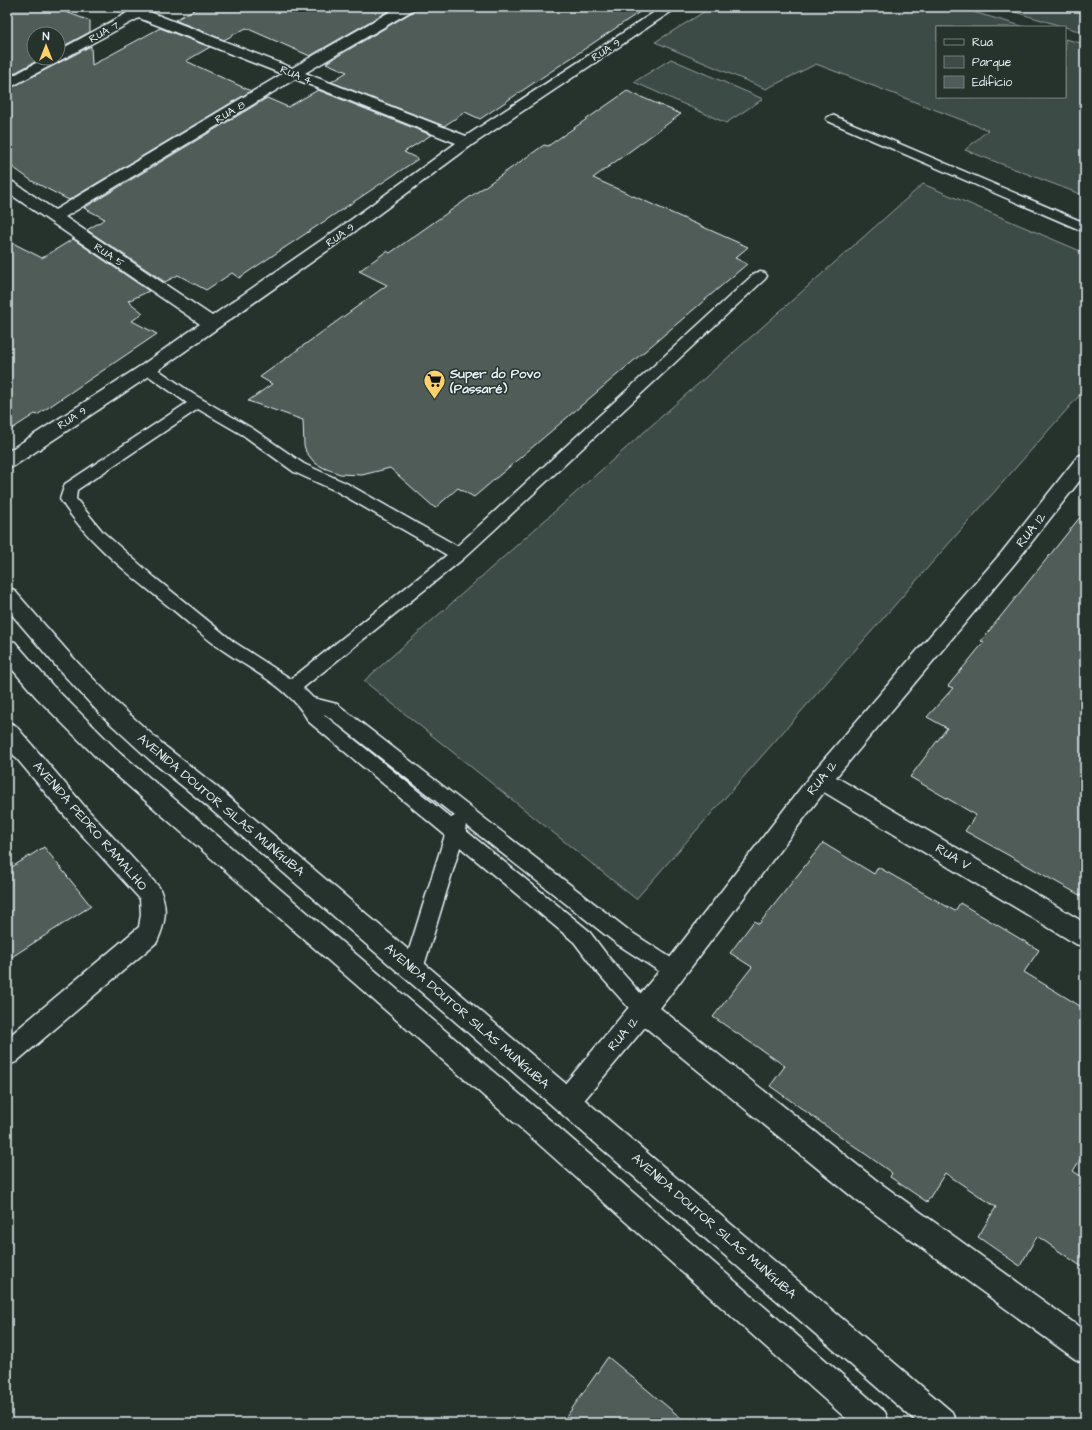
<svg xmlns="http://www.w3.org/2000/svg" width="1092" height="1430" font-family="'Architects Daughter',sans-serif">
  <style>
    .green { fill: #3e4b47; stroke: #939ea0 }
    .building { fill: #505c59; stroke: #e8f1f8 }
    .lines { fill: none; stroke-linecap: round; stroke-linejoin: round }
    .lane-casing { stroke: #e8f1f8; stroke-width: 3 }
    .street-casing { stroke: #e8f1f8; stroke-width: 3 }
    .primary-casing { stroke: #e8f1f8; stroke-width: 3 }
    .lane { fill: #26332d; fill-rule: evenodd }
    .street { fill: #26332d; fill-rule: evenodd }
    .primary { fill: #26332d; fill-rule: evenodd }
    .labels { text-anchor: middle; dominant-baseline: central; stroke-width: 3; stroke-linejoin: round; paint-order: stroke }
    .far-street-label { font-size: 11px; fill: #e8f1f8; stroke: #26332d }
    .poi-label { font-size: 13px; font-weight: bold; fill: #e8f1f8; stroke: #26332d; text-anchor: start }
    .street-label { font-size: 13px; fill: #e8f1f8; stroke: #26332d }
  </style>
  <rect width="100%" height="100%" fill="#26332d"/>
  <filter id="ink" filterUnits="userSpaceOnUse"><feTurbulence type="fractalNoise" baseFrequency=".025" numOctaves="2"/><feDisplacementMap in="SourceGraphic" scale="8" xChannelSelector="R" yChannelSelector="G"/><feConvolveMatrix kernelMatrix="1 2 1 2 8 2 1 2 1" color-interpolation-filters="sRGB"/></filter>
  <g filter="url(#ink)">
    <!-- green -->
    <path class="green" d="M 712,7 L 956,7 L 1025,27 L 937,27 L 937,97 L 1065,97 L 1065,39 L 1085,44 L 1085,196 L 965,150 L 988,130 L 816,64 L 766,89 L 655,42 Z
      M 998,7 L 1085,7 L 1085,33 Z
      M 671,59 L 763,99 L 726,123 L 634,82 Z
      M 923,184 L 1085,253 L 1085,389 L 636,899 L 364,681 Z"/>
    <!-- building -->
    <path class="building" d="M 7,7 L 53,7 L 90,21 L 90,32 L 58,49 L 58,34 L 34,34 L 34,58 L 42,58 L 7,77 Z
      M 199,7 L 395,7 L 310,56 L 246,28 L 224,40 L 175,20 Z
      M 416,7 L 647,7 L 480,119 L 465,112 L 444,126 L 331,82 L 347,72 L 326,63 L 414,11 Z
      M 160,28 L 210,47 L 186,61 L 251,91 L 69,200 L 32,181 L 7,163 L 7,90 L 91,46 L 92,65 Z
      M 318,90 L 431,135 L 404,152 L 418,159 L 239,278 L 232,273 L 206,290 L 178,275 L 165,282 L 87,230 L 105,219 L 84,208 L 267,98 L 288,107 Z
      M 627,91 L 681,114 L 593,178 L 748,247 L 735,258 L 747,264 L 474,497 L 458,488 L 435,508 L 390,468 L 362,475 L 340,474 L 324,468 L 315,463 L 306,452 L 304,445 L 303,420 L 248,401 L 272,384 L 260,377 L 387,285 L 359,271 L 387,251 L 390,253 L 544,145 L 548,146 Z
      M 73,239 L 149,291 L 128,301 L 143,313 L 132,321 L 157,334 L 37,415 L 35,414 L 7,432 L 7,240 L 42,258 Z
      M 1085,511 L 1085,898 L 965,831 L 976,815 L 910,777 L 947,728 L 927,717 L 953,688 L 948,686 L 984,642 L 981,641 Z
      M 823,843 L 874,874 L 878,867 L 955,911 L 960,903 L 1039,950 L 1024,972 L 1085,1009 L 1085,1152 L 1073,1171 L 1085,1179 L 1085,1269 L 1037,1236 L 1020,1266 L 978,1237 L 996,1207 L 945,1173 L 927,1202 L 890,1177 L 892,1173 L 770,1086 L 785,1066 L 713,1017 L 752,967 L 730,953 L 754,921 L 759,924 Z
      M 44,847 L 91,906 L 7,960 L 7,870 Z
      M 608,1357 L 687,1423 L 562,1423 Z"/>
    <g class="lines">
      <defs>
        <path id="lane" d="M 832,115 L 1085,223 L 1085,232 L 828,121 L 826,119 L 828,117 Z
          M 760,272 L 765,273 L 767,276 L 765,279 L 464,558 L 303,688 L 313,698 L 337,704 L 631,932 L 682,965 L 685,971 L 682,977 L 675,980 L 668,977 L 617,944 L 466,825 L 465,830 L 588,930 L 610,959 L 650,1004 L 653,1010 L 650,1016 L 643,1019 L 636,1016 L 596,971 L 574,942 L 460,847 L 423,969 L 420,975 L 413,978 L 406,975 L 403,969 L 445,835 L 309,722 C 291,688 254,672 224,651 C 206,639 189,623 172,609 C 133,577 87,543 60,499 L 65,484 L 187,403 L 143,372 L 141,369 L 143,366 L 153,366 L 193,394 L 253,429 L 304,464 L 346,483 L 457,546 L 755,273 ZM 198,409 L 243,435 L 294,472 L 336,491 L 447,555 L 291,679 L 234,642 L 154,577 L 103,532 L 76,499 L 77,490 ZM 323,714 L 326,715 L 455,816 L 451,818 Z"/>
        <path id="street" d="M 117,7 L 153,7 L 150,12 L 292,68 L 398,7 L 415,7 L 413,10 L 305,73 L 466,136 L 662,7 L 678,7 L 472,145 L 364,225 L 154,373 L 14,466 L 7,468 L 7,452 L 142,365 L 200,324 L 7,192 L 7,180 L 13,182 L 55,210 L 282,74 L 139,18 L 7,89 L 7,79 L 45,58 L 58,58 L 58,51 L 127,13 L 119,10 ZM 295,79 L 456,143 L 352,219 L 212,316 L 65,217 Z
          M 1085,454 L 1085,474 L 1016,562 L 836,777 L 1085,923 L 1085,947 L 1076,944 L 824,792 L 660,1008 L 876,1180 L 1085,1331 L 1085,1364 L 1075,1359 L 856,1200 L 645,1027 L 576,1110 L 567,1114 L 558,1110 L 554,1101 L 558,1092 L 666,963 L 813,772 L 1002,552 L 1078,456 Z
          M 7,722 L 15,725 L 86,808 L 159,887 C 168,907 166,922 157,942 L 16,1062 L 7,1066 L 7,1038 L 139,927 L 141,914 L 140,899 L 70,822 L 7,747 Z"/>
        <path id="primary" d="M 7,587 L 14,590 L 77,662 L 117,703 L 166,747 L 217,787 L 952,1412 L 956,1423 L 918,1423 L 201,801 L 150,760 L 101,715 L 62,673 L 7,609 Z
          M 7,640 L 15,642 L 52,685 L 117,750 L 551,1121 L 885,1412 L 889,1423 L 851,1423 L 533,1139 L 101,762 L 36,697 L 7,663 Z"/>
      </defs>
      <!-- lane casing -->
      <use href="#lane" class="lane-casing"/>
      <!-- street casing -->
      <use href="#street" class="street-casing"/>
      <!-- primary casing -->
      <use href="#primary" class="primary-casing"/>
      <!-- lane -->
      <use href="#lane" class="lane"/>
      <!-- street -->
      <use href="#street" class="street"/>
      <!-- primary -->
      <use href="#primary" class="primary"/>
    </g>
  </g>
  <!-- icons -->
  <defs>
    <symbol id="supermarket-pin" viewBox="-11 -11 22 30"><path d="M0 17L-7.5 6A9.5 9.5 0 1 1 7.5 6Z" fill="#ffd166" stroke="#26332d"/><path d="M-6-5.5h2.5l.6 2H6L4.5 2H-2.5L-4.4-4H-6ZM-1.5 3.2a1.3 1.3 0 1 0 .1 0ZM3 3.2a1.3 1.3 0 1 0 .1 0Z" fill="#111"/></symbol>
  </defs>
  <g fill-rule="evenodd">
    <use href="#supermarket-pin" x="422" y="368" width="25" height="34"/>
  </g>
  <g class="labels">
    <!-- far-street labels -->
    <g class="far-street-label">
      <text transform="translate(104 32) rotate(-29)">RUA 7</text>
      <text transform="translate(606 50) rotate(-33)">RUA 9</text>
      <text transform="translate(296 75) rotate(22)">RUA 4</text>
      <text transform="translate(230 112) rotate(-31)">RUA 8</text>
      <text transform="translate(340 235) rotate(-35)">RUA 9</text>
      <text transform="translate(109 255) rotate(34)">RUA 5</text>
      <text transform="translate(72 418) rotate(-33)">RUA 9</text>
    </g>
    <!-- poi labels -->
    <g class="poi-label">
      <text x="450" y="374">Super do Povo<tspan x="450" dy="15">(Passaré)</tspan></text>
    </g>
    <!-- street labels -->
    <g class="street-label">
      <text transform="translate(1031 530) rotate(-52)">RUA 12</text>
      <text transform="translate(822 778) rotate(-51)">RUA 12</text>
      <text transform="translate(221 805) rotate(40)">AVENIDA DOUTOR SILAS MUNGUBA</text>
      <text transform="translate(90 826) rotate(49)">AVENIDA PEDRO RAMALHO</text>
      <text transform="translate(953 857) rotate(31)">RUA V</text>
      <text transform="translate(467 1016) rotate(41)">AVENIDA DOUTOR SILAS MUNGUBA</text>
      <text transform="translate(623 1034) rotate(-50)">RUA 12</text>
      <text transform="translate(714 1226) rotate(41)">AVENIDA DOUTOR SILAS MUNGUBA</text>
    </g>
  </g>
  <!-- margin -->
  <rect width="1092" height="1430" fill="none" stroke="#26332d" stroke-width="24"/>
  <rect x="12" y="12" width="1068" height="1406" fill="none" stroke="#e8f1f8" stroke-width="1.5" filter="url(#ink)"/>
  <!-- legend -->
  <rect x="936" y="26" width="130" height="72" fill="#26332d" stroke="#747f7e"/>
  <rect x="944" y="39" width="20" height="6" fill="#26332d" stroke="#747f7e"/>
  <text x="972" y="46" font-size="12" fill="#e8f1f8">Rua</text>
  <rect x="944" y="56" width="20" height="12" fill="#3e4b47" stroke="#747f7e"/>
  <text x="972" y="66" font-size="12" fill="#e8f1f8">Parque</text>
  <rect x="944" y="76" width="20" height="12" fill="#505c59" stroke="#747f7e"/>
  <text x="972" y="86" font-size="12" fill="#e8f1f8">Edifício</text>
  <!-- north arrow -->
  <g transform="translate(46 46)"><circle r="19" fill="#26332d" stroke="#747f7e"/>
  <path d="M0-3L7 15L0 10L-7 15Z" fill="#ffd166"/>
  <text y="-6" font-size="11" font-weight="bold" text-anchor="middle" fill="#e8f1f8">N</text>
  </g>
</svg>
